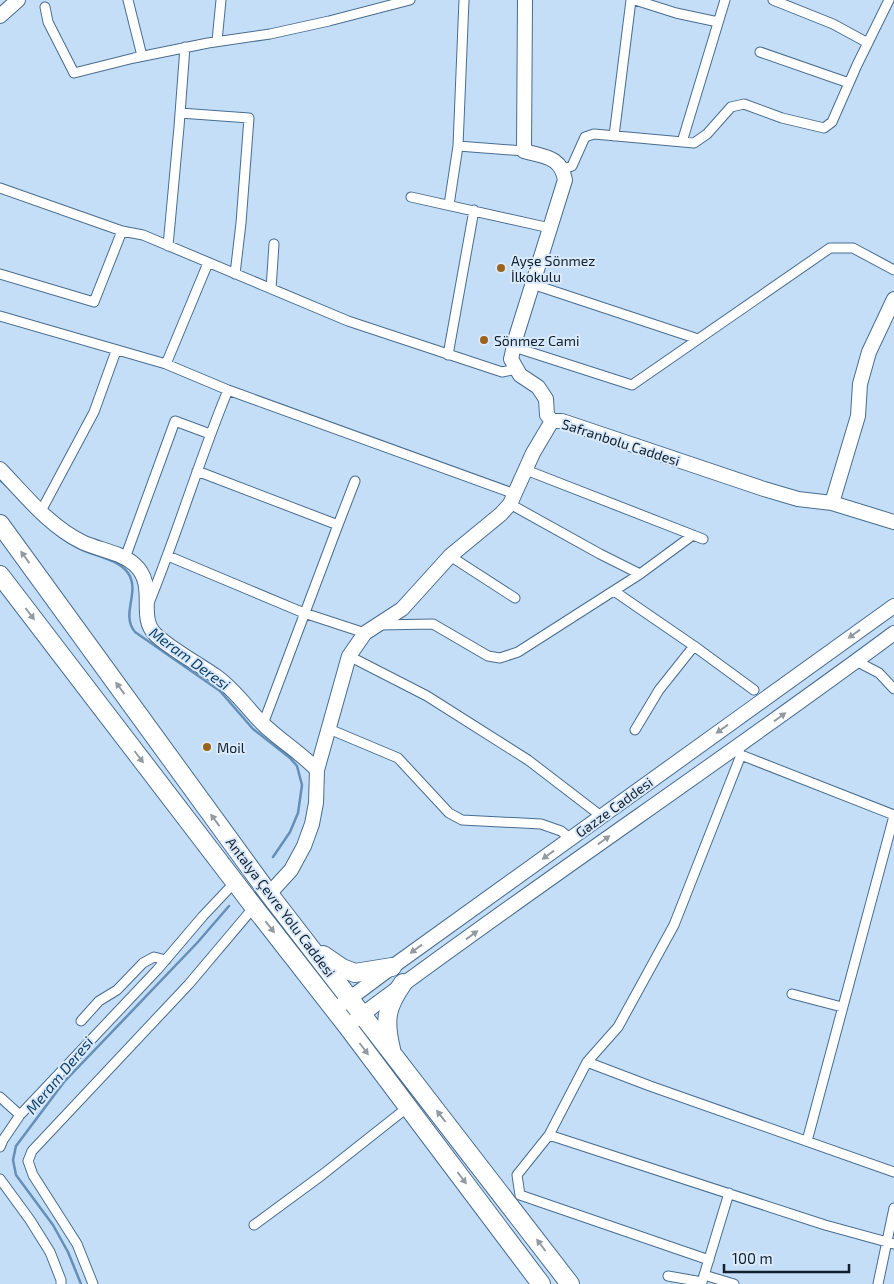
<svg xmlns="http://www.w3.org/2000/svg" width="894" height="1284" font-family="'Exo 2',sans-serif">
  <style>
    .lines { fill: none; stroke-linecap: round; stroke-linejoin: round }
    .stream { stroke: #658fb7; stroke-width: 2.5 }
    .street-casing { stroke: #476d91; stroke-width: 11 }
    .secondary-casing { stroke: #476d91; stroke-width: 16 }
    .highway-casing { stroke: #476d91; stroke-width: 20 }
    .street { stroke: #fff; stroke-width: 9 }
    .secondary { stroke: #fff; stroke-width: 14 }
    .highway { stroke: #fff; stroke-width: 18 }
    .oneway { fill: #939ba1 }
    .poi-dot { fill: #9a631c; stroke: #daeafb; stroke-width: 2 }
    .labels { text-anchor: middle; dominant-baseline: central; stroke-width: 4; stroke-linejoin: round; paint-order: stroke }
    .poi-label { font-size: 14px; fill: #10202e; stroke: #daeafb; text-anchor: start }
    .street-label { font-size: 14px; fill: #10202e; stroke: #daeafb }
    .water-label { font-size: 15px; font-style: italic; fill: #0e4069; stroke: #daeafb }
  </style>
  <rect width="100%" height="100%" fill="#c5def7"/>
  <g class="lines">
    <!-- stream -->
    <path class="stream" d="M 0,480 L 8,487
      M 57,534 C 65,541 74,546 83,550 C 97,556 119,560 128,573 C 141,592 120,614 135,632 L 220,691 L 253,729 L 290,758 L 297,766 L 302,785 L 298,813 L 290,832 L 273,857
      M 81,1284 L 68,1252 L 53,1225 L 16,1175 L 13,1160 L 16,1146 L 64,1082 L 197,943 L 229,906"/>
    <defs>
      <path id="street" d="M 128,0 L 142,56
        M 635,0 L 676,13 L 718,22
        M 773,0 L 833,24 L 868,43
        M 45,7 L 48,22 L 74,73 L 134,58 L 208,43 L 270,34 L 329,21 L 410,0
        M 217,41 L 221,0
        M 760,52 L 849,83
        M 180,113 L 249,118 L 241,223 L 235,274
        M 614,136 L 631,0
        M 682,142 L 725,0
        M 458,146 L 524,151
        M 563,169 L 572,166 L 585,137 L 594,134 L 694,143 L 707,134 L 731,107 L 744,104 L 782,118 L 824,128 L 832,122 L 857,65 L 889,0
        M 0,188 L 122,231 L 143,235 L 348,321 L 502,372 L 517,369
        M 411,197 L 550,228
        M 449,205 L 458,146 L 464,0
        M 168,246 L 179,127 L 185,47
        M 0,274 L 94,302 L 122,231
        M 532,284 L 698,339
        M 271,289 L 274,244
        M 0,316 L 166,364 L 228,390 L 515,494
        M 514,347 L 632,385 L 830,248 L 853,248 L 894,270
        M 448,355 L 474,210
        M 166,364 L 208,263
        M 526,470 L 703,539
        M 197,471 L 338,525 L 263,724
        M 510,504 L 600,554 L 640,574
        M 41,511 L 94,412 L 116,351
        M 338,525 L 355,481
        M 168,556 L 304,613 L 365,633
        M 450,556 L 515,598
        M 125,558 L 175,421 L 210,434
        M 614,591 L 694,646 L 754,690
        M 149,603 C 178,532 199,460 228,390
        M 379,625 L 433,624 L 488,656 L 500,658 L 518,652 L 640,574 L 693,535
        M 349,656 L 427,696 L 528,760 L 601,816
        M 856,661 L 879,673 L 894,689
        M 329,729 L 398,758 L 449,813 L 462,820 L 541,824 L 561,831 L 571,839
        M 635,730 L 659,690 L 694,646
        M 738,750 L 741,755 L 894,815
        M 792,994 L 842,1007
        M 81,1021 L 99,1001 L 117,990 L 143,963 L 154,957 L 166,960
        M 587,1062 L 650,1086 L 894,1172
        M 0,1097 L 20,1115
        M 549,1135 L 825,1225 L 894,1244
        M 807,1141 L 894,816
        M 0,1147 L 3,1140 L 20,1115 L 157,970 L 203,916 L 235,882
        M 0,1179 L 30,1220 L 50,1252 L 61,1280 L 61,1284
        M 520,1195 L 517,1175 L 549,1135 L 587,1062 L 618,1027 L 674,925 L 741,755
        M 520,1195 L 709,1260
        M 254,1225 L 322,1175 L 408,1107
        M 704,1275 L 734,1284
        M 668,1276 L 702,1282 L 729,1193
        M 93,1284 L 77,1244 L 33,1175 L 28,1161 L 32,1151 L 189,984 L 254,907
        M 878,1284 L 894,1208"/>
      <path id="secondary" d="M 525,0 L 524,151 C 544,157 561,156 565,180 L 516,337 L 511,359 L 520,375 L 538,387 L 546,399 L 547,415 L 552,421
        M 0,16 L 18,0
        M 0,469 C 25,495 49,526 82,542 C 99,550 120,552 134,564 C 158,585 137,616 155,634 C 170,649 199,664 217,677 C 235,690 247,708 262,723 C 279,740 300,752 317,770
        M 832,503 L 858,416 L 860,384 L 869,352 L 894,299
        M 269,894 L 291,870 L 304,846 L 312,824 L 316,803 L 317,770 L 349,656 L 365,633 L 402,609 L 450,556 L 501,514 L 510,504 L 533,453 L 552,421 L 562,421 L 764,489 L 798,499 L 832,503 L 894,522
        M 341,1005 L 392,967 L 894,606
        M 347,1026 C 526,891 714,767 894,633"/>
      <path id="highway" d="M 0,524 L 269,894 L 570,1284
        M 0,575 L 254,907 L 347,1026 L 541,1284
        M 323,955 L 342,968 L 355,973 L 392,967
        M 391,1049 C 384,1020 386,1007 403,983"/>
    </defs>
    <!-- street casing -->
    <use href="#street" class="street-casing"/>
    <!-- secondary casing -->
    <use href="#secondary" class="secondary-casing"/>
    <!-- highway casing -->
    <use href="#highway" class="highway-casing"/>
    <!-- street -->
    <use href="#street" class="street"/>
    <!-- secondary -->
    <use href="#secondary" class="secondary"/>
    <!-- highway -->
    <use href="#highway" class="highway"/>
  </g>
  <!-- one-way arrows -->
  <defs><path id="oneway-solid" d="M-6-.8H1V-3.2L6.5 0L1 3.2V.8H-6Z" transform="scale(1.25)"/></defs>
  <g class="oneway">
    <use href="#oneway-solid" transform="translate(25 557) rotate(-126)"/>
    <use href="#oneway-solid" transform="translate(30 614) rotate(53)"/>
    <use href="#oneway-solid" transform="translate(854 634) rotate(144)"/>
    <use href="#oneway-solid" transform="translate(120 688) rotate(-126)"/>
    <use href="#oneway-solid" transform="translate(780 717) rotate(-36)"/>
    <use href="#oneway-solid" transform="translate(722 729) rotate(144)"/>
    <use href="#oneway-solid" transform="translate(139 757) rotate(53)"/>
    <use href="#oneway-solid" transform="translate(215 820) rotate(-126)"/>
    <use href="#oneway-solid" transform="translate(604 840) rotate(-36)"/>
    <use href="#oneway-solid" transform="translate(548 855) rotate(144)"/>
    <use href="#oneway-solid" transform="translate(270 927) rotate(52)"/>
    <use href="#oneway-solid" transform="translate(472 935) rotate(-36)"/>
    <use href="#oneway-solid" transform="translate(416 949) rotate(144)"/>
    <use href="#oneway-solid" transform="translate(364 1049) rotate(53)"/>
    <use href="#oneway-solid" transform="translate(441 1116) rotate(-128)"/>
    <use href="#oneway-solid" transform="translate(462 1178) rotate(53)"/>
    <use href="#oneway-solid" transform="translate(541 1245) rotate(-127)"/>
  </g>
  <!-- markers -->
  <g class="poi-dot">
    <circle cx="501" cy="268" r="5"/>
    <circle cx="484" cy="340" r="5"/>
    <circle cx="207" cy="747" r="5"/>
  </g>
  <g class="labels">
    <!-- poi labels -->
    <g class="poi-label">
      <text x="511" y="260">Ayşe Sönmez<tspan x="511" dy="16">İlkokulu</tspan></text>
      <text x="494" y="340">Sönmez Cami</text>
      <text x="217" y="747">Moil</text>
    </g>
    <!-- street labels -->
    <g class="street-label">
      <text transform="translate(621 442) rotate(18)">Safranbolu Caddesi</text>
      <text transform="translate(614 807) rotate(-36)">Gazze Caddesi</text>
      <text transform="translate(281 907) rotate(53)">Antalya Çevre Yolu Caddesi</text>
    </g>
    <!-- water labels -->
    <g class="water-label">
      <text transform="translate(190 658) rotate(36)">Meram Deresi</text>
      <text transform="translate(59 1075) rotate(-50)">Meram Deresi</text>
    </g>
  </g>
  <!-- scale -->
  <path d="M724 1264v8h125v-8" fill="none" stroke="#10202e" stroke-width="2.5"/>
  <text x="732" y="1264" font-size="15" fill="#10202e" stroke="#daeafb" stroke-width="4" paint-order="stroke">100 m</text>
</svg>
